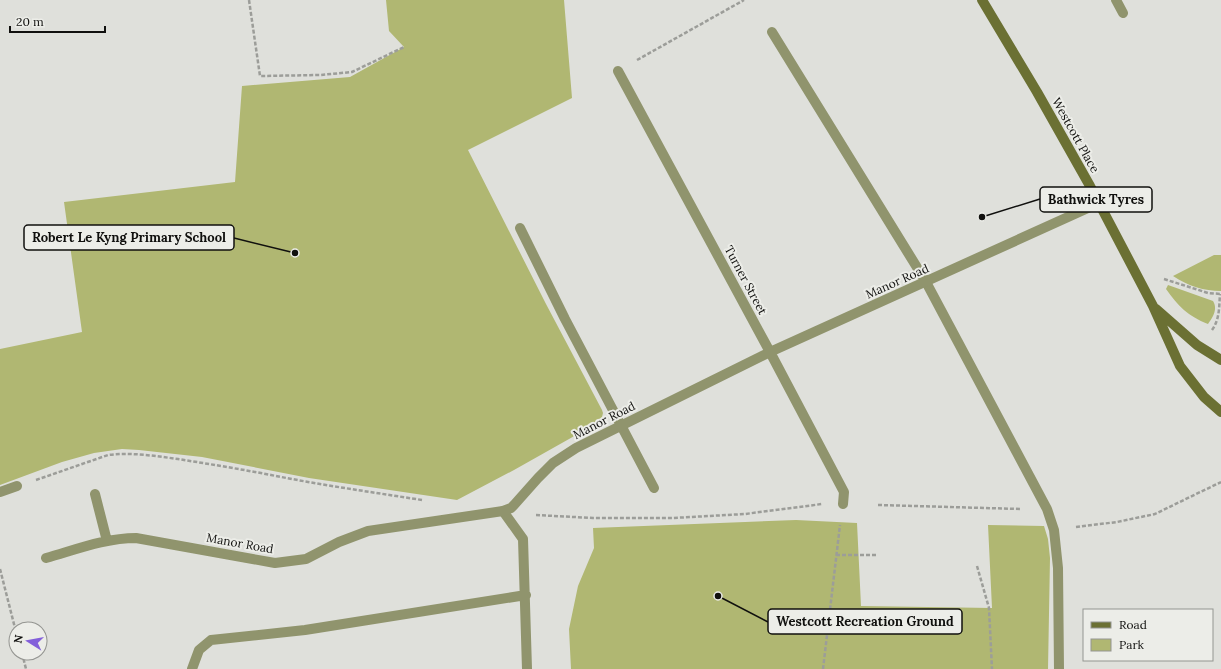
<svg xmlns="http://www.w3.org/2000/svg" width="1221" height="669" font-family="Lora,serif">
  <style>
    .green { fill: #b0b772 }
    .lines { fill: none; stroke-linecap: round; stroke-linejoin: round }
    .path { stroke: #9c9d99; stroke-width: 2.5; stroke-dasharray: 4 2; stroke-linecap: butt }
    .lane { stroke: #90946d; stroke-width: 10 }
    .street { stroke: #90946d; stroke-width: 10 }
    .secondary { stroke: #6b7033; stroke-width: 10 }
    .labels { text-anchor: middle; dominant-baseline: central; stroke-width: 4; stroke-linejoin: round; paint-order: stroke }
    .street-label { font-size: 12px; fill: #10100e; stroke: #ecede8 }
    .leader { fill: none; stroke: #10100e; stroke-width: 1.5 }
    .callout-dot { fill: #10100e; stroke: #ecede8; stroke-width: 1.5 }
    .callout { fill: #ecede8; stroke: #10100e; stroke-width: 1.5 }
    .callout-label { font-size: 13px; text-anchor: middle; font-weight: bold; fill: #10100e }
  </style>
  <rect width="100%" height="100%" fill="#dfe0db"/>
  <!-- green -->
  <path class="green" d="M 386,0 L 564,0 L 572,98 L 468,150 L 546,304 L 602,410 L 603,413 L 601,421 L 514,470 L 457,500 L 309,478 L 202,457 L 139,450 L 122,449 L 94,453 L 62,462 L 0,485 L 0,349 L 82,332 L 64,202 L 235,182 L 242,86 L 350,77 L 404,47 L 389,31 Z
    M 1214,255 L 1221,255 L 1221,291 C 1204,291 1188,286 1173,276 Z
    M 1168,285 L 1213,301 C 1218,309 1213,317 1208,324 C 1188,316 1178,306 1166,289 Z
    M 796,520 L 857,523 L 861,606 L 992,608 L 988,525 L 1044,526 L 1048,539 L 1050,558 L 1048,669 L 571,669 L 569,629 L 578,586 L 594,548 L 593,528 Z"/>
  <g class="lines">
    <!-- path -->
    <path class="path" d="M 249,0 L 260,76 L 320,75 L 352,72 L 404,47
      M 637,60 L 744,0
      M 1164,279 L 1208,293 L 1221,294
      M 1212,330 C 1220,319 1219,306 1220,294
      M 36,480 L 108,455 C 131,452 155,456 178,459 C 209,464 240,469 271,475 C 321,485 371,492 422,500
      M 878,505 L 1021,509
      M 536,515 L 593,518 L 673,518 L 745,514 L 822,504
      M 1076,527 L 1117,522 L 1155,514 L 1221,482
      M 836,555 L 878,555
      M 977,566 L 989,608 L 992,669
      M 0,569 L 16,632
      M 22,653 L 26,669
      M 823,669 L 840,525"/>
    <!-- lane -->
    <path class="lane" d="M 772,32 L 926,282 L 1047,509 L 1054,530 L 1058,568 L 1059,669
      M 520,228 L 565,319 L 654,488
      M 0,492 L 17,486
      M 503,511 L 523,539 L 527,669
      M 192,669 L 199,650 L 211,640 L 305,630 L 526,595"/>
    <!-- street -->
    <path class="street" d="M 1116,0 L 1123,13
      M 618,71 L 770,352 L 844,492 L 843,504
      M 95,494 L 107,541
      M 46,558 C 75,550 105,538 136,538 L 275,563 L 306,559 L 339,542 L 368,531 L 503,511 L 511,508 L 514,505 L 538,478 L 553,463 L 576,448 L 770,352 L 1099,203"/>
    <!-- secondary -->
    <path class="secondary" d="M 982,0 L 1037,92 L 1090,186 L 1153,306 L 1180,366 L 1204,397 L 1221,412
      M 1156,309 L 1197,345 L 1221,360"/>
  </g>
  <g class="labels">
    <!-- street labels -->
    <g class="street-label">
      <text transform="translate(1076 135) rotate(61)">Westcott Place</text>
      <text transform="translate(746 280) rotate(62)">Turner Street</text>
      <text transform="translate(897 281) rotate(-24)">Manor Road</text>
      <text transform="translate(604 420) rotate(-27)">Manor Road</text>
      <text transform="translate(240 543) rotate(10)">Manor Road</text>
    </g>
  </g>
  <!-- callouts -->
  <path class="leader" d="M982 217L1040 199M295 253L234 238M718 596L768 622"/>
  <g class="callout-dot">
    <circle cx="982" cy="217" r="4"/>
    <circle cx="295" cy="253" r="4"/>
    <circle cx="718" cy="596" r="4"/>
  </g>
  <g class="callout">
    <rect x="1040" y="187" width="112" height="25" rx="4"/>
    <rect x="24" y="225" width="210" height="25" rx="4"/>
    <rect x="768" y="609" width="194" height="25" rx="4"/>
  </g>
  <g class="callout-label">
    <text x="1096" y="204">Bathwick Tyres</text>
    <text x="129" y="242">Robert Le Kyng Primary School</text>
    <text x="865" y="626">Westcott Recreation Ground</text>
  </g>
  <!-- legend -->
  <rect x="1083" y="609" width="130" height="52" fill="#ecede8" stroke="#949591"/>
  <rect x="1091" y="622" width="20" height="6" fill="#6b7033" stroke="#949591"/>
  <text x="1119" y="629" font-size="12" fill="#10100e">Road</text>
  <rect x="1091" y="639" width="20" height="12" fill="#b0b772" stroke="#949591"/>
  <text x="1119" y="649" font-size="12" fill="#10100e">Park</text>
  <!-- north arrow -->
  <g transform="translate(28 641) rotate(281)"><circle r="19" fill="#ecede8" stroke="#949591"/>
  <path d="M0-3L7 15L0 10L-7 15Z" fill="#835fda"/>
  <text y="-6" font-size="11" font-weight="bold" text-anchor="middle" fill="#10100e">N</text>
  </g>
  <!-- scale -->
  <path d="M10 26v6h95v-6" fill="none" stroke="#10100e" stroke-width="2"/>
  <text x="16" y="26" font-size="12" fill="#10100e" stroke="#ecede8" stroke-width="3" paint-order="stroke">20 m</text>
</svg>
